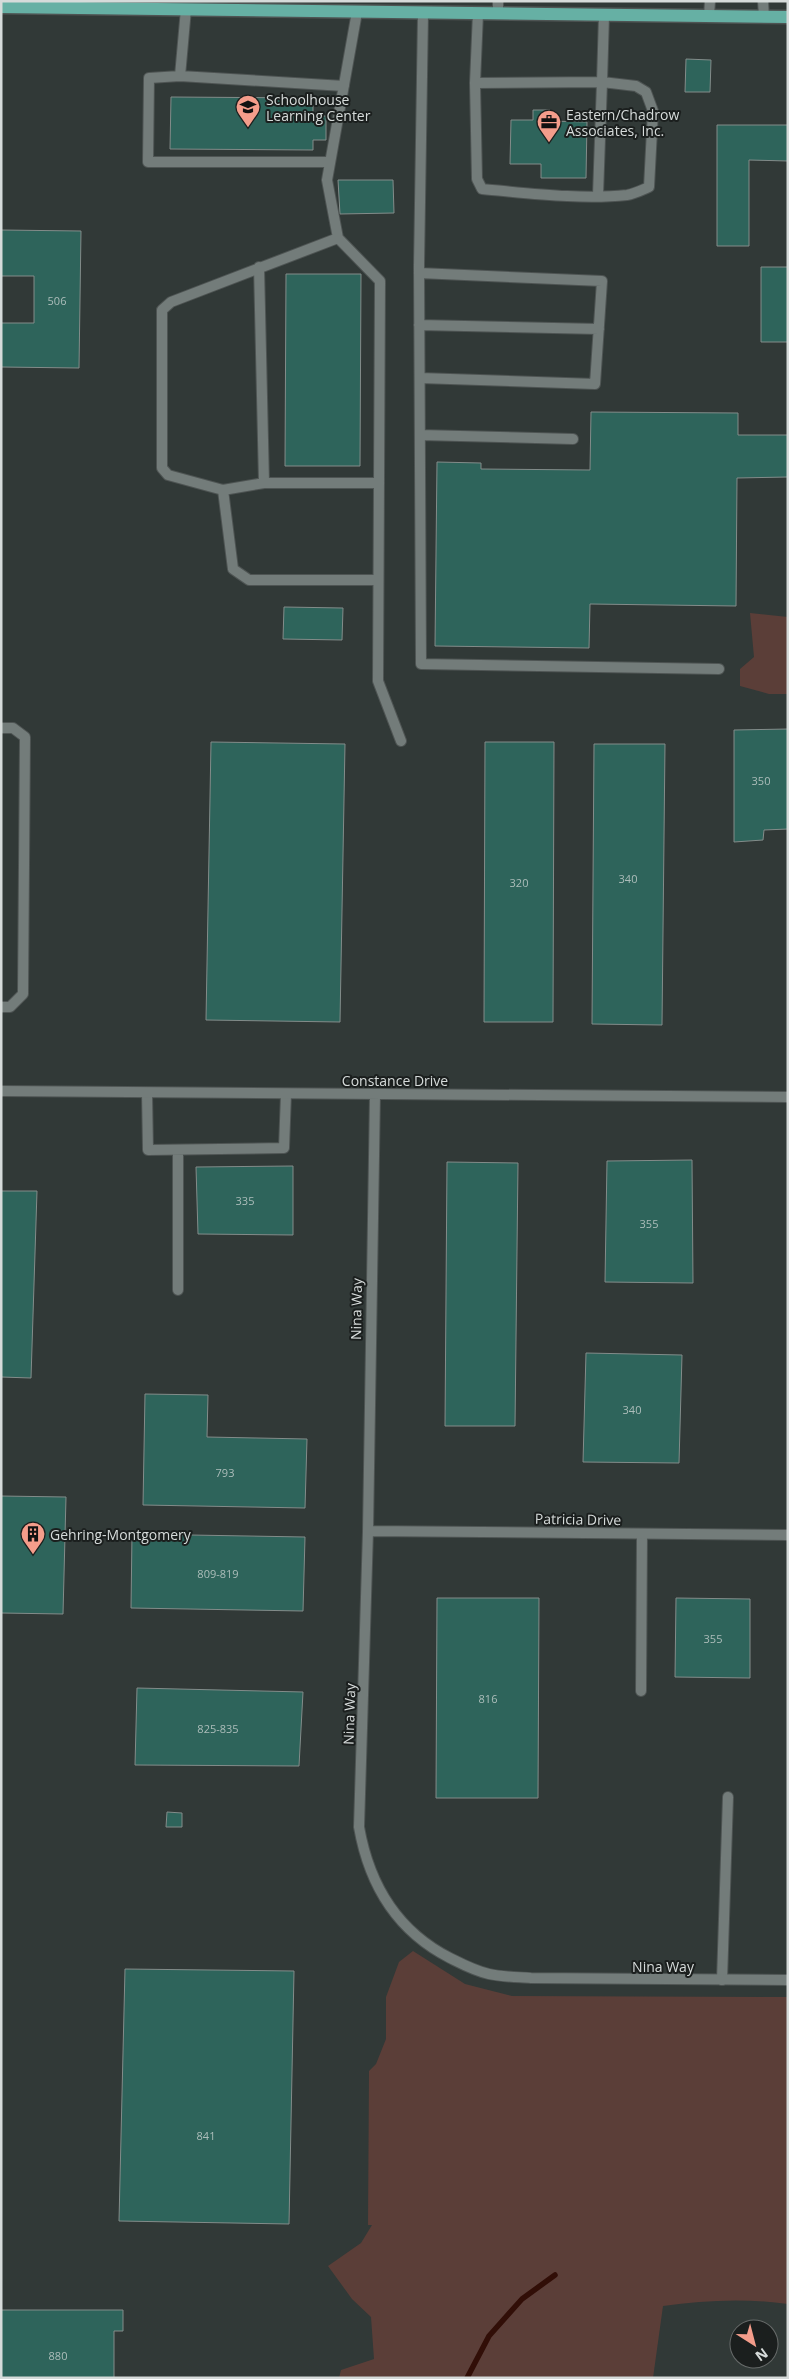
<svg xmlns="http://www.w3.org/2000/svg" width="789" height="2379" font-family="'Open Sans',sans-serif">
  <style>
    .green { fill: #5b3e38 }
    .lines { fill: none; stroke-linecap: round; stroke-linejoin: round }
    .stream { stroke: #310e07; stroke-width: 5.5 }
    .building { fill: #2e645b; stroke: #838c8a }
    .lane-casing { stroke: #4e5453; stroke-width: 12 }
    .street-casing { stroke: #4e5453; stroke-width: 12 }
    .primary-casing { stroke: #4e5453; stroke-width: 15 }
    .lane { stroke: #737c7a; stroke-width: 10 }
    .street { stroke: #737c7a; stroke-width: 10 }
    .primary { stroke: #66b0a4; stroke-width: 12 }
    .labels { text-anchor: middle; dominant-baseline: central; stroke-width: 4; stroke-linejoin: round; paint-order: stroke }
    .number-label { font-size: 11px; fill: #acbdba }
    .poi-label { font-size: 14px; fill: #d6dbda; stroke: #1b1f1e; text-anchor: start }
    .street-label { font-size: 14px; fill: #d6dbda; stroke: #1b1f1e }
  </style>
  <rect width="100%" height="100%" fill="#313937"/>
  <!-- green -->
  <path class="green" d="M 750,613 L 788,617 L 788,694 L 769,694 L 740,686 L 740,669 L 754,657 Z
    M 413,1951 L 465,1984 L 512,1996 L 788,1997 L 788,2304 C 747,2298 704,2300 663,2306 L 653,2378 L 339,2378 L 341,2370 L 374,2359 L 371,2317 L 352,2299 L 328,2266 L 361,2243 L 372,2225 L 368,2225 L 369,2071 L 376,2064 L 386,2039 L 386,1997 L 399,1962 Z"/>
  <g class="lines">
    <!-- stream -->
    <path class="stream" d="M 467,2378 L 489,2336 L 522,2299 L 555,2275"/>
  </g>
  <!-- building -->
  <path class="building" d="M 686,59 L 711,60 L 710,92 L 685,92 Z
    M 171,97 L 313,98 L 313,116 L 326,116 L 326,140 L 313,140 L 313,150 L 170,149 Z
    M 533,110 L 550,110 L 550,121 L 587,122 L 586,178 L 541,178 L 541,164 L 510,164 L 511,120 L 533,120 Z
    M 717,125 L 788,125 L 788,161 L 749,160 L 749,246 L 717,246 Z
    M 338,180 L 393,180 L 394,213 L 340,214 Z
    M 1,230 L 81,231 L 79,368 L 1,367 L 1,323 L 34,323 L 34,276 L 1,276 Z
    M 761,267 L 788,267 L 788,342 L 761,342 Z
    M 286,274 L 361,274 L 360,466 L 285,466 Z
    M 591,412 L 738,413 L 738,435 L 788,435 L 788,477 L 737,478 L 736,606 L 590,604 L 589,648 L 435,646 L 437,462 L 481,463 L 481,469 L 590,470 Z
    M 284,607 L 343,608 L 342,640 L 283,639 Z
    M 788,729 L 788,829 L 764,830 L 763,840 L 734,842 L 734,730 Z
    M 211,742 L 345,744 L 340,1022 L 206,1020 Z
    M 485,742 L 554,742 L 553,1022 L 484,1022 Z
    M 594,744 L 665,744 L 662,1025 L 592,1024 Z
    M 692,1160 L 693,1283 L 605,1282 L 607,1161 Z
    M 447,1162 L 518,1163 L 515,1426 L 445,1426 Z
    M 293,1166 L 293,1235 L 198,1234 L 196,1167 Z
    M 1,1191 L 37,1191 L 31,1378 L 1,1377 Z
    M 586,1353 L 682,1355 L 679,1463 L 583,1462 Z
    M 145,1394 L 208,1395 L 207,1437 L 307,1439 L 305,1508 L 143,1505 Z
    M 1,1496 L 66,1497 L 63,1614 L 1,1613 Z
    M 132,1534 L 305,1537 L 303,1611 L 131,1608 Z
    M 437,1598 L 539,1598 L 538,1798 L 436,1798 Z
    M 676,1598 L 750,1599 L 750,1678 L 675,1677 Z
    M 137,1688 L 303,1692 L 299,1766 L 135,1765 Z
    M 167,1812 L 182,1813 L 182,1827 L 166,1827 Z
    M 125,1969 L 294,1971 L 289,2224 L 119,2221 Z
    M 1,2310 L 123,2310 L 123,2331 L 114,2331 L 114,2378 L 1,2378 Z"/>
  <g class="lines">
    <defs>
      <path id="lane" d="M 763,1 L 764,17
        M 186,9 L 180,76 L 149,78 L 148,162 L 330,162
        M 357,12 L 327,180 L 338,238 L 380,281 L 378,681 L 401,741
        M 423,13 L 419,266 L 421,664 L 719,669
        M 478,13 L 475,83 L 602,82 L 604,15
        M 498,13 L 498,1
        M 709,16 L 710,1
        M 180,76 L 344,86
        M 475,83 L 477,179 L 482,189 C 528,193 581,200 627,195 C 634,194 642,190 649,187 L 653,111 L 646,92 L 636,86 L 602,82 L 598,195
        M 338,238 L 171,302 L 162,310 L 162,468 L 168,475 L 223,490 L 233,569 L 249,580 L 378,580
        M 259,267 L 264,483
        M 419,273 L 602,281 L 595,384 L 420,378
        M 419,325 L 599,329
        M 420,435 L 573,439
        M 223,490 L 264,483 L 379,483
        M 1,728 L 13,728 L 25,737 L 23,994 L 10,1007 L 1,1007
        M 147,1093 L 148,1150 L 284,1148 L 286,1094
        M 178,1150 L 178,1290
        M 641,1691 L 642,1534
        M 722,1980 L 728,1797"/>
      <path id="street" d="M 1,1091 L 788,1097
        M 375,1094 L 368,1531 L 359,1827 C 369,1884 397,1931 450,1958 C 462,1964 475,1971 489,1974 C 502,1977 517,1977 531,1978 L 788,1980
        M 368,1531 L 788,1535"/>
      <path id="primary" d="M 1,7 L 788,17"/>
    </defs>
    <!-- lane casing -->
    <use href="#lane" class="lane-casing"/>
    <!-- street casing -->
    <use href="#street" class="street-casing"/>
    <!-- primary casing -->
    <use href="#primary" class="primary-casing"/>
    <!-- lane -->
    <use href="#lane" class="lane"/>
    <!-- street -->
    <use href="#street" class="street"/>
    <!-- primary -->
    <use href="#primary" class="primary"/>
  </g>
  <!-- icons -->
  <defs>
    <symbol id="school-pin" viewBox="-11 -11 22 30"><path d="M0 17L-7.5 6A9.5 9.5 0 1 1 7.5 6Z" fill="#f49d8b" stroke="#1b1f1e"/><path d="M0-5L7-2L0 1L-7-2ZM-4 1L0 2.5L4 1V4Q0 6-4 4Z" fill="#111"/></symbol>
    <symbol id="office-pin" viewBox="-11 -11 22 30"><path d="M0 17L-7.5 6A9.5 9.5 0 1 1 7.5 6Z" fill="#f49d8b" stroke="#1b1f1e"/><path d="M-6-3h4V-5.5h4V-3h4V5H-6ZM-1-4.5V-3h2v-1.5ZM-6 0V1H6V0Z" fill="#111"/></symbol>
    <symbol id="building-pin" viewBox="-11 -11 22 30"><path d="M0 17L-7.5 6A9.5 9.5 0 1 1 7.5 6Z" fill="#f49d8b" stroke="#1b1f1e"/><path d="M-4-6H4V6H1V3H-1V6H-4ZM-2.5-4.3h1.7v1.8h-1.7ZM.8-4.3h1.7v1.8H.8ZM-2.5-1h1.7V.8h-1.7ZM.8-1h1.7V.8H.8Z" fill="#111"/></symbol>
  </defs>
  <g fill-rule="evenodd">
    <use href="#school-pin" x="234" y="93" width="28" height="38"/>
    <use href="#office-pin" x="535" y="108" width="28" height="38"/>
    <use href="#building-pin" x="19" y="1520" width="28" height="38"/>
  </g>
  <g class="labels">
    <!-- number labels -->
    <g class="number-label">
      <text x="57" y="300">506</text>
      <text x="761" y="780">350</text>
      <text x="628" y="878">340</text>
      <text x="519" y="882">320</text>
      <text x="245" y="1200">335</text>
      <text x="649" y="1223">355</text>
      <text x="632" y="1409">340</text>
      <text x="225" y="1472">793</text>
      <text x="218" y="1573">809-819</text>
      <text x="713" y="1638">355</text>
      <text x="488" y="1698">816</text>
      <text x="218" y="1728">825-835</text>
      <text x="206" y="2135">841</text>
      <text x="58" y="2355">880</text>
    </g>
    <!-- poi labels -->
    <g class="poi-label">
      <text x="266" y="99">Schoolhouse<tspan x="266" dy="16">Learning Center</tspan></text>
      <text x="566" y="114">Eastern/Chadrow<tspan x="566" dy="16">Associates, Inc.</tspan></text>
      <text x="50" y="1534">Gehring-Montgomery</text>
    </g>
    <!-- street labels -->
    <g class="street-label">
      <text x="395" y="1080">Constance Drive</text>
      <text transform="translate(356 1309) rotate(-89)">Nina Way</text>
      <text transform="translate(578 1519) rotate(1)">Patricia Drive</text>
      <text transform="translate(349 1714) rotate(-88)">Nina Way</text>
      <text x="663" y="1966">Nina Way</text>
    </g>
  </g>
  <!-- border -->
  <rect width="789" height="2379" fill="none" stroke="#d6dbda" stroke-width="5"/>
  <!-- north arrow -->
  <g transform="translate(754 2344) rotate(144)"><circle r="24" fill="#1b1f1e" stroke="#666a69"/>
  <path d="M0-4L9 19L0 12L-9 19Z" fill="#f49d8b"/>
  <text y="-8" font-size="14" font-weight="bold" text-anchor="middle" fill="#d6dbda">N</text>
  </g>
</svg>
